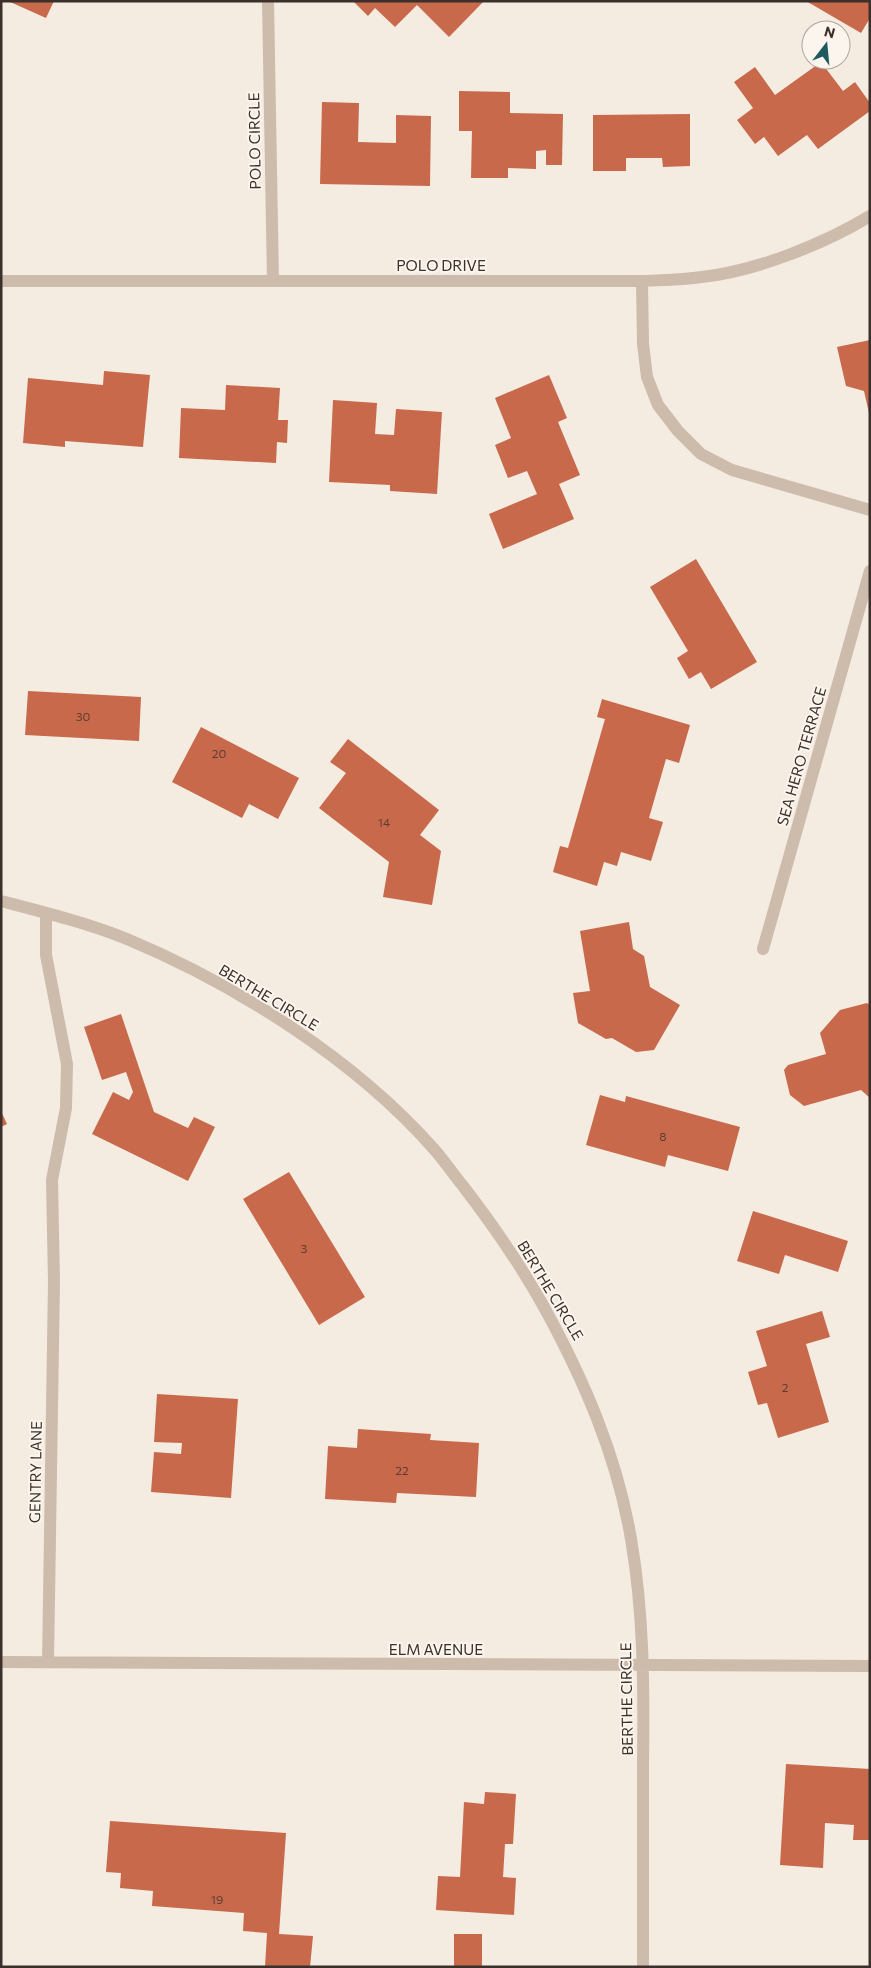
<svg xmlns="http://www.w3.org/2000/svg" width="871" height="1968" font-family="Commissioner,sans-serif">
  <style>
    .building { fill: #c8694b }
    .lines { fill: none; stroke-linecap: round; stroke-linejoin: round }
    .minor { stroke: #cdbbac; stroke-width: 12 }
    .labels { text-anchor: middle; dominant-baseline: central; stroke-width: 4; stroke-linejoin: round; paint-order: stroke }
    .number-label { font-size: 12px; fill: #5e3e33 }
    .street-label { font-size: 15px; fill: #3b302b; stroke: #fbf5ee }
  </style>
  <rect width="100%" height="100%" fill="#f4ebe1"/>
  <!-- building -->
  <path class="building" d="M 8,1 L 54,1 L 46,18 Z
    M 353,1 L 484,1 L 449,37 L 417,5 L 395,27 L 375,8 L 368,16 Z
    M 806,1 L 870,1 L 870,18 L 861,33 Z
    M 821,62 L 843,91 L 855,82 L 870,103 L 870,111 L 818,149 L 807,135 L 778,156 L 764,137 L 755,144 L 737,120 L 753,108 L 734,82 L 755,67 L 775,95 Z
    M 459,91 L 510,92 L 510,113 L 563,114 L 562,165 L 546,165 L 546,150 L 536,151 L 536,169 L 508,168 L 508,178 L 471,178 L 472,131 L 459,131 Z
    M 322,102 L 359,103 L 358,142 L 396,143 L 396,115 L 431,116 L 430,186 L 320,184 Z
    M 690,114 L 690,166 L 663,167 L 662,158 L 626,158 L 626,171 L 593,171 L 593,115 Z
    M 870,340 L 870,413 L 869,413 L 864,391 L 846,386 L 837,347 Z
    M 104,371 L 150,375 L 143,447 L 65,441 L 65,447 L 23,443 L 28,378 L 103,385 Z
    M 549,375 L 567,418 L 558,422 L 580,475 L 559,484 L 574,519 L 503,549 L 489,514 L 537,494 L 527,471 L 508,478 L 495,445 L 511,438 L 495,398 Z
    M 226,385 L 280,388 L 278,420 L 288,420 L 287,443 L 277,442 L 276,463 L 179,458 L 181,408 L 225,410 Z
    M 333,400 L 377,403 L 375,434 L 394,435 L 396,409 L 442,412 L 437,494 L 390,491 L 390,485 L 329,482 Z
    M 696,559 L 757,662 L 711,689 L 701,672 L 689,679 L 677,658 L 688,651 L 650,587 Z
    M 28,691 L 141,697 L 139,741 L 25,735 Z
    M 602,699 L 690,725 L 679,763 L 666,759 L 649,818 L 663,822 L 651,861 L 621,852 L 617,866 L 604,862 L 597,886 L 553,872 L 560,846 L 568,848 L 605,719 L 597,717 Z
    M 201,727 L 299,778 L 278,819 L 249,804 L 242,818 L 172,782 Z
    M 348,739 L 439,810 L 420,835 L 441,851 L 432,905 L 383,897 L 389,862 L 319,808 L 346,773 L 330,762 Z
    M 629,922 L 633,949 L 644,956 L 650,987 L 680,1005 L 654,1050 L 636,1052 L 612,1038 L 606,1039 L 578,1023 L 573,993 L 590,991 L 580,931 Z
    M 867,1003 L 870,1005 L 870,1098 L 861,1090 L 804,1106 L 790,1095 L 784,1070 L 788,1065 L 826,1054 L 820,1033 L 840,1010 Z
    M 121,1014 L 154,1112 L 188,1128 L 194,1117 L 215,1127 L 188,1181 L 92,1134 L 113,1092 L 129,1100 L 133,1092 L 126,1072 L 102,1080 L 84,1027 Z
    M 600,1095 L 625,1102 L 626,1096 L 740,1127 L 728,1171 L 668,1155 L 665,1167 L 586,1145 Z
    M 1,1111 L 7,1124 L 1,1127 Z
    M 289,1172 L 365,1297 L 319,1325 L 243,1199 Z
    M 753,1211 L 848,1241 L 838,1272 L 785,1255 L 779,1274 L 737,1261 Z
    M 822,1311 L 830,1337 L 806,1344 L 829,1422 L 778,1438 L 767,1403 L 758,1405 L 748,1372 L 767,1366 L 756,1331 Z
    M 157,1394 L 238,1399 L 231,1498 L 151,1492 L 154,1452 L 181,1454 L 182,1443 L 154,1442 Z
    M 358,1429 L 431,1434 L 430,1440 L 479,1443 L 476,1497 L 397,1493 L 396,1503 L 325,1499 L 328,1446 L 357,1448 Z
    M 786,1764 L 870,1769 L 870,1840 L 853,1840 L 854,1825 L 825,1823 L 823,1868 L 780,1865 Z
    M 485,1792 L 516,1794 L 513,1844 L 505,1844 L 503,1877 L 516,1878 L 514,1915 L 436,1910 L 438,1876 L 460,1877 L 464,1802 L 484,1804 Z
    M 110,1821 L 286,1833 L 279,1934 L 313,1936 L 310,1967 L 265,1967 L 267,1933 L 243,1931 L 244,1913 L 152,1906 L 153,1891 L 120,1888 L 121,1873 L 106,1872 Z
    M 454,1934 L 482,1934 L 482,1967 L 454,1967 Z"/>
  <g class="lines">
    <!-- minor -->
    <path class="minor" d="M 268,1 L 273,281
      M 1,281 L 642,281 C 662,280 682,280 702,277 C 756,271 824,244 870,216
      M 642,281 L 643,344 L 647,377 L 658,405 L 678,431 L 701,454 L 732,470 L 870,510
      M 1,901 C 43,912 87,923 127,939 C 237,985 354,1059 433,1148 C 444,1160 453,1174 463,1186 C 493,1225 520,1264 544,1307 C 584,1380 617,1456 631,1539 C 644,1614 644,1690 643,1766 C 643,1833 643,1900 643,1967
      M 46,913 L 46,955 L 67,1064 L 66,1108 L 52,1180 L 54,1281 L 48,1662
      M 763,949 L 870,571
      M 1,1662 L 870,1666"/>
  </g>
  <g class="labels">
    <!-- number labels -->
    <g class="number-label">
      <text x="83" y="716">30</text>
      <text x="219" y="753">20</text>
      <text x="384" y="822">14</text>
      <text x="663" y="1136">8</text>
      <text x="304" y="1248">3</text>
      <text x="785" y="1387">2</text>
      <text x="402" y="1470">22</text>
      <text x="217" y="1899">19</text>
    </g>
    <!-- street labels -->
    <g class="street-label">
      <text transform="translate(254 141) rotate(-91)">POLO CIRCLE</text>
      <text x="441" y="265">POLO DRIVE</text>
      <text transform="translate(801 756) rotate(-74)">SEA HERO TERRACE</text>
      <text transform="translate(269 997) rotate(31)">BERTHE CIRCLE</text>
      <text transform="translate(551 1290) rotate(59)">BERTHE CIRCLE</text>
      <text transform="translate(35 1472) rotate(-89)">GENTRY LANE</text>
      <text x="436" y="1649">ELM AVENUE</text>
      <text transform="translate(626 1699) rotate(-91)">BERTHE CIRCLE</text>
    </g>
  </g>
  <!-- border -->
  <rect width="871" height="1968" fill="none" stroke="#3b302b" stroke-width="5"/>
  <!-- north arrow -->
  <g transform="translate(826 45) rotate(16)"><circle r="24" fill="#fbf5ee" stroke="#aea6a0"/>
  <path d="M0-4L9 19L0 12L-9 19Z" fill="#1f5a5e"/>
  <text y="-8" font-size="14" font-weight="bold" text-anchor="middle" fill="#3b302b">N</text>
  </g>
</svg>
